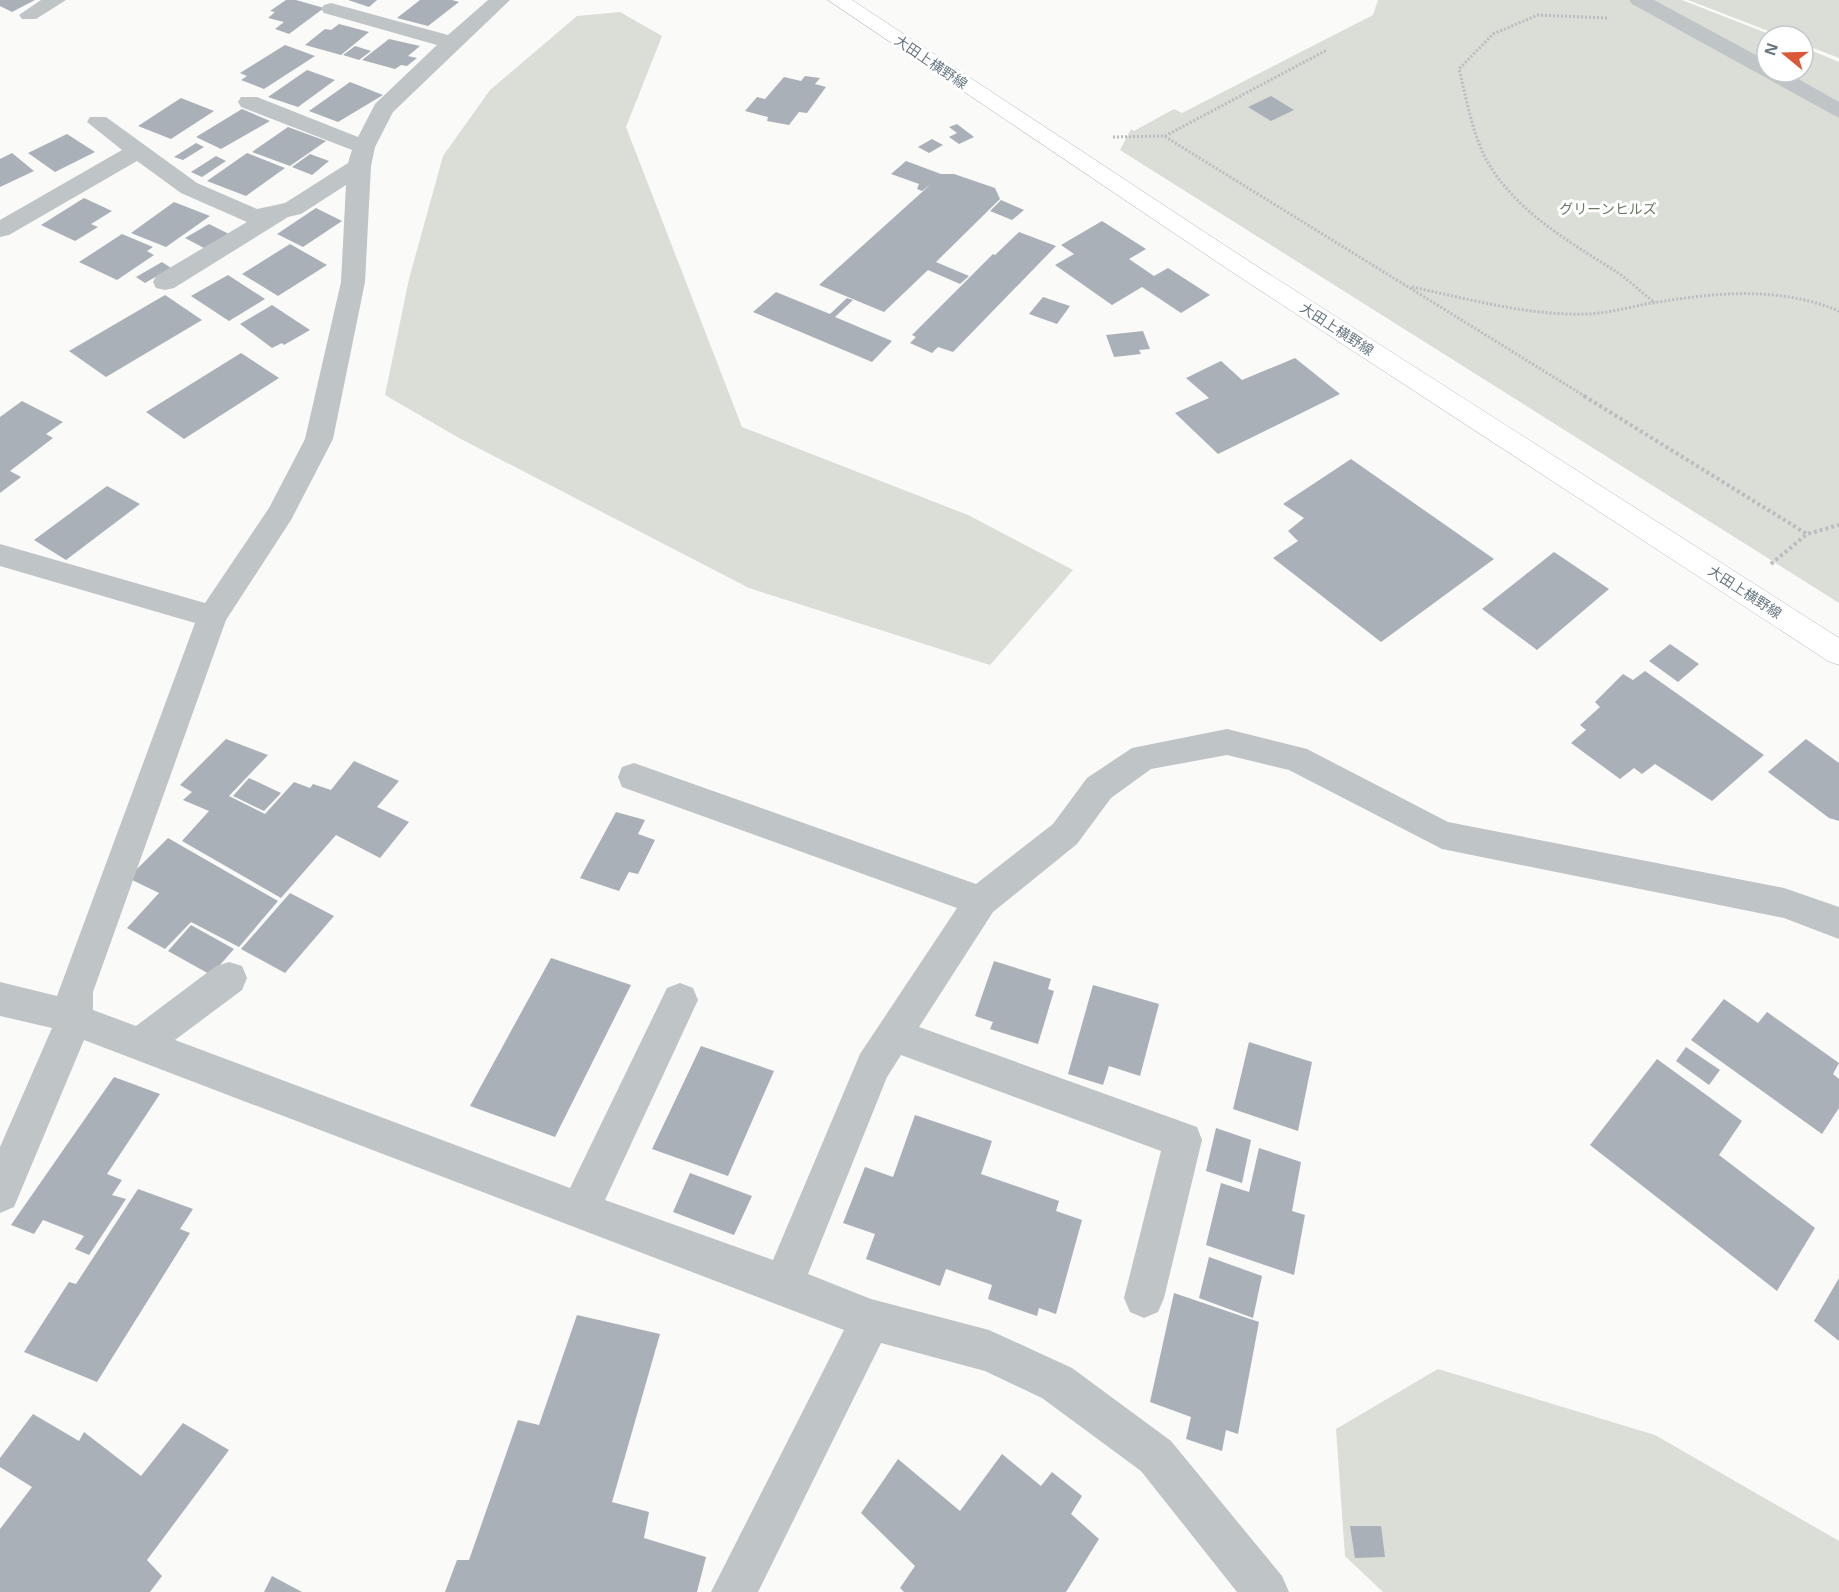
<svg xmlns="http://www.w3.org/2000/svg" width="1839" height="1592" font-family="Helvetica,'Noto Sans JP',sans-serif">
  <style>
    .green { fill: #daded7 }
    .building { fill: #a9b0b7 }
    .lines { fill: none; stroke-linecap: round; stroke-linejoin: round }
    .major-casing { stroke: #b5babe; stroke-width: 1 }
    .path-far1 { stroke: #babdc0; stroke-width: 3; stroke-dasharray: 2 2; stroke-linecap: butt }
    .path { stroke: #babdc0; stroke-width: 4; stroke-dasharray: 3 3; stroke-linecap: butt }
    .minor { fill: #bfc4c7; fill-rule: evenodd }
    .major { fill: #fff; fill-rule: evenodd }
    .labels { text-anchor: middle; dominant-baseline: central; stroke-width: 6; stroke-linejoin: round; paint-order: stroke }
    .far-street-label { font-size: 14px; fill: #667681; stroke: #fff }
    .far-park-label { font-size: 14px; fill: #697965; stroke: #fff }
  </style>
  <rect width="100%" height="100%" fill="#fafaf8"/>
  <!-- green -->
  <path class="green" d="M 1378,0 L 1682,0 L 1774,36 L 1767,36 L 1767,72 L 1803,72 L 1803,47 L 1839,62 L 1839,603 L 1120,150 L 1131,129 L 1134,131 L 1174,109 L 1182,113 L 1373,15 Z
    M 1688,0 L 1839,0 L 1839,58 L 1803,44 L 1803,36 L 1781,36 Z
    M 620,12 L 662,36 L 626,127 L 742,427 L 968,515 L 1073,570 L 990,665 L 749,588 L 459,438 L 385,395 L 409,279 L 443,156 L 490,90 L 577,16 Z
    M 1438,1369 L 1655,1435 L 1839,1541 L 1839,1592 L 1383,1592 L 1345,1556 L 1336,1429 Z"/>
  <!-- building -->
  <path class="building" d="M 0,0 L 35,0 L 12,12 L 0,6 Z
    M 286,0 L 296,0 L 324,8 L 289,34 L 275,29 L 284,22 L 268,18 L 275,12 L 270,11 Z
    M 348,0 L 377,0 L 369,7 Z
    M 420,0 L 452,0 L 459,2 L 428,26 L 397,18 Z
    M 339,24 L 369,32 L 341,55 L 305,45 L 325,29 L 331,30 Z
    M 389,39 L 420,46 L 408,56 L 417,58 L 407,66 L 401,65 L 395,69 L 362,60 Z
    M 285,45 L 315,56 L 264,89 L 241,80 L 247,76 L 240,73 Z
    M 355,46 L 371,51 L 359,60 L 343,55 Z
    M 307,70 L 335,80 L 298,107 L 268,97 Z
    M 805,76 L 820,78 L 815,84 L 826,87 L 807,113 L 799,112 L 789,125 L 767,121 L 768,117 L 745,111 L 757,97 L 765,99 L 784,77 L 801,81 Z
    M 350,82 L 383,95 L 338,122 L 309,111 Z
    M 1271,96 L 1294,110 L 1271,121 L 1248,107 Z
    M 181,98 L 214,111 L 171,139 L 138,126 Z
    M 242,109 L 270,121 L 221,149 L 196,137 Z
    M 957,124 L 974,137 L 959,144 L 949,137 L 957,133 L 949,127 Z
    M 288,127 L 326,141 L 290,166 L 252,152 Z
    M 67,134 L 95,152 L 55,172 L 28,153 Z
    M 932,139 L 943,145 L 929,153 L 918,147 Z
    M 196,143 L 204,147 L 183,160 L 174,157 Z
    M 12,153 L 34,171 L 0,187 L 0,159 Z
    M 247,153 L 285,168 L 246,196 L 207,181 Z
    M 310,154 L 329,161 L 312,175 L 292,167 Z
    M 216,156 L 226,161 L 202,177 L 191,172 Z
    M 906,161 L 941,174 L 954,174 L 995,188 L 1000,199 L 936,262 L 969,276 L 960,284 L 928,270 L 884,312 L 819,285 L 931,184 L 922,191 L 917,189 L 919,184 L 891,174 Z
    M 84,198 L 112,211 L 91,224 L 98,227 L 75,241 L 41,225 Z
    M 1001,200 L 1024,210 L 1012,220 L 990,211 Z
    M 174,202 L 210,216 L 166,247 L 131,233 Z
    M 316,208 L 342,221 L 303,247 L 277,234 Z
    M 1102,221 L 1146,249 L 1129,259 L 1154,276 L 1168,268 L 1210,295 L 1181,313 L 1142,287 L 1112,305 L 1055,265 L 1074,254 L 1061,245 Z
    M 209,224 L 229,234 L 204,248 L 185,238 Z
    M 1019,232 L 1056,246 L 953,352 L 938,347 L 932,353 L 910,343 L 916,337 L 912,335 L 993,254 L 995,255 Z
    M 122,234 L 153,247 L 147,251 L 154,255 L 117,280 L 79,262 Z
    M 290,244 L 327,265 L 278,296 L 242,274 Z
    M 162,262 L 171,268 L 145,283 L 136,277 Z
    M 228,275 L 265,299 L 229,321 L 191,296 Z
    M 776,292 L 830,314 L 847,298 L 853,300 L 835,317 L 892,341 L 872,362 L 753,312 Z
    M 165,295 L 202,320 L 106,377 L 69,351 Z
    M 1043,297 L 1070,306 L 1057,324 L 1029,314 Z
    M 272,305 L 310,330 L 284,345 L 282,343 L 272,348 L 240,324 Z
    M 1143,331 L 1150,349 L 1139,350 L 1141,354 L 1114,357 L 1106,335 Z
    M 241,353 L 279,378 L 184,439 L 146,412 Z
    M 1295,358 L 1340,394 L 1218,454 L 1175,413 L 1209,398 L 1186,378 L 1221,361 L 1242,380 Z
    M 22,401 L 63,422 L 46,434 L 53,438 L 10,471 L 21,477 L 0,493 L 0,417 Z
    M 1351,459 L 1494,559 L 1381,642 L 1273,558 L 1298,541 L 1288,531 L 1304,518 L 1283,504 Z
    M 107,486 L 140,504 L 66,560 L 34,540 Z
    M 1554,552 L 1609,589 L 1537,650 L 1482,609 Z
    M 1670,644 L 1699,664 L 1678,682 L 1649,661 Z
    M 1645,671 L 1764,755 L 1712,801 L 1655,764 L 1642,774 L 1634,768 L 1620,779 L 1571,743 L 1586,730 L 1580,725 L 1600,707 L 1595,702 L 1623,674 L 1633,680 Z
    M 226,739 L 268,755 L 229,796 L 265,814 L 294,782 L 310,788 L 313,784 L 331,790 L 354,761 L 399,781 L 377,807 L 409,822 L 380,858 L 336,835 L 281,898 L 182,841 L 209,811 L 183,800 L 192,792 L 180,785 Z
    M 1806,739 L 1839,763 L 1839,821 L 1829,818 L 1768,772 Z
    M 249,778 L 281,793 L 264,811 L 233,796 Z
    M 616,812 L 645,820 L 638,834 L 655,840 L 638,874 L 629,872 L 619,891 L 580,878 Z
    M 168,838 L 278,901 L 239,947 L 191,922 L 165,949 L 127,928 L 159,893 L 128,878 Z
    M 290,893 L 334,916 L 285,973 L 241,949 Z
    M 191,925 L 234,949 L 211,975 L 168,951 Z
    M 551,958 L 631,985 L 555,1137 L 470,1106 Z
    M 994,961 L 1051,979 L 1048,989 L 1054,991 L 1038,1044 L 990,1029 L 993,1022 L 975,1016 Z
    M 1093,985 L 1159,1004 L 1140,1076 L 1109,1066 L 1103,1085 L 1068,1074 Z
    M 1724,999 L 1758,1023 L 1767,1012 L 1839,1063 L 1833,1074 L 1839,1079 L 1839,1108 L 1822,1134 L 1691,1040 Z
    M 1249,1042 L 1312,1062 L 1298,1131 L 1233,1109 Z
    M 701,1046 L 774,1071 L 728,1176 L 652,1149 Z
    M 1686,1047 L 1720,1070 L 1709,1085 L 1676,1061 Z
    M 1657,1059 L 1742,1121 L 1719,1155 L 1815,1228 L 1777,1291 L 1590,1145 Z
    M 114,1077 L 160,1094 L 107,1174 L 122,1180 L 112,1195 L 126,1199 L 89,1255 L 75,1249 L 84,1236 L 43,1220 L 34,1234 L 11,1225 Z
    M 915,1115 L 992,1141 L 981,1174 L 1059,1201 L 1056,1211 L 1082,1220 L 1056,1314 L 1039,1308 L 1037,1316 L 988,1299 L 992,1285 L 946,1269 L 940,1286 L 866,1259 L 875,1234 L 843,1223 L 865,1167 L 893,1177 Z
    M 1216,1128 L 1251,1140 L 1242,1183 L 1206,1171 Z
    M 1259,1148 L 1301,1162 L 1292,1211 L 1305,1215 L 1294,1275 L 1206,1245 L 1221,1183 L 1249,1192 Z
    M 690,1173 L 752,1196 L 734,1235 L 673,1212 Z
    M 138,1189 L 193,1209 L 180,1229 L 190,1233 L 97,1382 L 24,1352 L 69,1282 L 76,1284 Z
    M 1209,1257 L 1262,1276 L 1253,1318 L 1199,1298 Z
    M 1839,1278 L 1839,1341 L 1814,1321 Z
    M 1174,1293 L 1259,1322 L 1238,1434 L 1226,1430 L 1222,1451 L 1186,1439 L 1191,1417 L 1150,1402 Z
    M 577,1315 L 660,1334 L 612,1502 L 649,1512 L 644,1538 L 706,1557 L 697,1592 L 445,1592 L 457,1560 L 469,1560 L 518,1420 L 539,1425 Z
    M 33,1414 L 79,1441 L 84,1432 L 141,1476 L 183,1423 L 229,1450 L 147,1560 L 162,1576 L 150,1592 L 0,1592 L 0,1529 L 32,1487 L 0,1467 L 0,1458 Z
    M 1002,1454 L 1041,1486 L 1052,1472 L 1082,1496 L 1071,1514 L 1099,1539 L 1066,1592 L 904,1592 L 900,1588 L 915,1566 L 861,1513 L 898,1459 L 960,1511 Z
    M 1350,1526 L 1381,1526 L 1385,1557 L 1355,1558 Z
    M 272,1576 L 302,1592 L 264,1592 Z"/>
  <g class="lines">
    <defs>
      <path id="major" d="M 828,0 L 852,0 L 1244,258 L 1839,638 L 1839,665 L 1828,661 L 1226,268 Z"/>
    </defs>
    <!-- major casing -->
    <use href="#major" class="major-casing"/>
    <!-- path-far1 -->
    <path class="path-far1" d="M 1607,18 L 1538,15 L 1493,34 L 1459,69 C 1466,97 1473,136 1487,161 C 1516,211 1565,239 1612,269 C 1627,278 1641,292 1655,303
      M 1165,136 L 1327,50
      M 1113,137 L 1164,136 L 1586,397
      M 1412,287 C 1469,299 1528,316 1588,314 C 1607,313 1627,308 1646,304 C 1712,293 1776,285 1839,311"/>
    <!-- path -->
    <path class="path" d="M 1584,396 L 1807,534
      M 1771,564 L 1807,534 L 1839,525"/>
    <!-- minor -->
    <path class="minor" d="M 41,0 L 66,0 L 36,19 L 22,19 L 19,15 Z
      M 488,0 L 510,0 L 393,112 L 375,147 L 371,166 L 365,282 L 333,439 L 291,520 L 226,620 L 93,992 L 93,1010 L 136,1026 L 216,966 L 229,962 L 242,966 L 247,978 L 242,990 L 175,1040 L 570,1188 L 667,988 L 680,983 L 693,988 L 698,1000 L 605,1200 L 773,1260 L 860,1054 L 957,908 L 622,787 L 618,777 L 622,767 L 634,763 L 976,884 L 1053,824 L 1087,778 L 1132,748 L 1227,729 L 1307,749 L 1448,822 L 1784,888 L 1839,907 L 1839,939 L 1784,918 L 1442,849 L 1289,770 L 1227,755 L 1151,769 L 1111,798 L 1077,844 L 993,912 L 919,1027 L 1197,1127 L 1202,1140 L 1164,1298 L 1158,1312 L 1144,1318 L 1130,1312 L 1124,1298 L 1161,1151 L 901,1055 L 887,1077 L 808,1274 L 871,1299 L 989,1330 L 1072,1368 L 1171,1441 L 1282,1576 L 1289,1592 L 1237,1592 L 1141,1471 L 1042,1398 L 985,1371 L 881,1343 L 758,1592 L 711,1592 L 844,1330 L 84,1040 L 14,1207 L 0,1213 L 0,1147 L 52,1028 L 0,1016 L 0,982 L 57,996 L 195,623 L 0,566 L 0,544 L 205,603 L 269,508 L 305,439 L 341,282 L 346,185 L 301,214 L 288,217 L 174,288 L 165,290 L 156,288 L 153,282 L 156,276 L 247,222 L 181,193 L 137,161 L 9,235 L 0,237 L 0,220 L 122,150 L 87,122 L 90,117 L 106,117 L 197,183 L 257,209 L 285,203 L 348,163 L 352,150 L 241,107 L 238,102 L 241,97 L 257,97 L 358,137 L 375,104 L 437,45 L 324,13 L 321,9 L 324,5 L 331,3 L 448,35 Z
      M 1629,0 L 1654,0 L 1767,61 L 1767,72 L 1786,72 L 1839,102 L 1839,118 L 1632,4 Z"/>
    <!-- major -->
    <use href="#major" class="major"/>
  </g>
  <g class="labels">
    <!-- far-street labels -->
    <g class="far-street-label">
      <text transform="translate(931 62) rotate(34)">大田上横野線</text>
      <text transform="translate(1337 329) rotate(33)">大田上横野線</text>
      <text transform="translate(1745 592) rotate(33)">大田上横野線</text>
    </g>
    <!-- far-park labels -->
    <g class="far-park-label">
      <text x="1608" y="209">グリーンヒルズ</text>
    </g>
  </g>
  <!-- north arrow -->
  <g transform="translate(1785 54) rotate(289)"><circle r="28" fill="#ffffff" stroke="#c2c8cd" stroke-width="1.5"/>
  <path d="M0-4.5L10 22L0 15L-10 22Z" fill="#d95938"/>
  <text y="-9" font-size="16" font-weight="bold" text-anchor="middle" fill="#667681">N</text>
  </g>
</svg>
